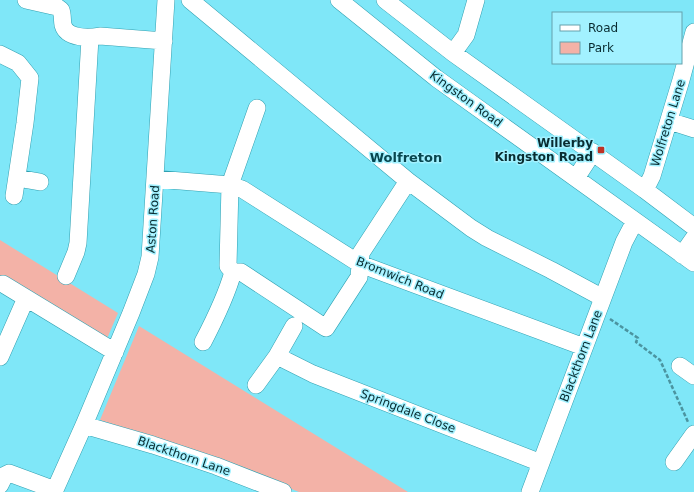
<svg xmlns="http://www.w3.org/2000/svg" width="694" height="492" font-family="'DejaVu Sans',sans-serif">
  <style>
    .green { fill: #f3b2a7 }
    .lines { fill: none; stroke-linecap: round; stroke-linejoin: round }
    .minor-casing { stroke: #31a0b1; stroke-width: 18 }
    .path { stroke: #4b94a0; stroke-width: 2.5; stroke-dasharray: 4 2; stroke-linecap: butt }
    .minor { stroke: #fff; stroke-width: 17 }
    .poi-dot { fill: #bf3225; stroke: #a2f1ff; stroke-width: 1.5 }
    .labels { text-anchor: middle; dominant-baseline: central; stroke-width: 3; stroke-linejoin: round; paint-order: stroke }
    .street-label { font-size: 12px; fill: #092c31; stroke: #a2f1ff }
    .poi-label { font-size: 12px; font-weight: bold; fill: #092c31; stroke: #a2f1ff; text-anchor: end }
    .neighbourhood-label { font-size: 13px; font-weight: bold; fill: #07464f; stroke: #a2f1ff }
  </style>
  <rect width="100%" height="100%" fill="#7fe7f8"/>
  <!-- green -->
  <path class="green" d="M 0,240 L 118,313 L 106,341 L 0,280 Z
    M 139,326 L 408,492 L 299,492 L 219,460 L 100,420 Z"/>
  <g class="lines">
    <defs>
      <path id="minor" d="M 26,0 L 57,7 L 61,10 C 63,15 62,20 63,25 C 67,39 89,38 100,36 L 164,41
        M 190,0 L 408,181 L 471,228 L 487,238 L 551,270 L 603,298
        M 339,0 L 436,78 L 694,263
        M 385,0 L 453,53 L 645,190 L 694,227
        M 453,53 L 466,35 L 476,0
        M 0,54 L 18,63 L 30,78 L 25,123 L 14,196
        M 669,121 L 694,129
        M 17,178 L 40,182
        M 576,178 L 593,152
        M 156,179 L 230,185 L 242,189 L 360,264 L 584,347
        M 645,190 L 652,176 L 681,80 L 694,32
        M 682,255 L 694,238
        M 233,272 L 241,272 L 326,328 L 359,277 L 361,253 L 408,181
        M 233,272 L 228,266 L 230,185 L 257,108
        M 66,276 L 76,252 L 78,243 L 90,38
        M 3,284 L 115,352
        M 203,342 C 215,319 226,297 233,272
        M 277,356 L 313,374 L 541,463
        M 0,357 L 26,298
        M 680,366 L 694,376
        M 256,385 L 277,356 L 294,326
        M 84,425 L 153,445 L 216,466 L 283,492
        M 674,462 L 694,434
        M 0,485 L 5,475 L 9,473 L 55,490
        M 54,492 L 84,425 L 131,313 L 146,274 L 150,257 L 166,0
        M 530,492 L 624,242 L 635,221"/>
    </defs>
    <!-- minor casing -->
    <use href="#minor" class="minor-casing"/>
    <!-- path -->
    <path class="path" d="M 610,319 L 638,338 L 636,342 L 660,360 L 688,422"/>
    <!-- minor -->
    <use href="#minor" class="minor"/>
  </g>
  <!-- markers -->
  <rect class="poi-dot" x="597" y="146" width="8" height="8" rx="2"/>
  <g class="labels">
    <!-- street labels -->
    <g class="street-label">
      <text transform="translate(466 99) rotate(36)">Kingston Road</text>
      <text transform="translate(668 123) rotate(-73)">Wolfreton Lane</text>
      <text transform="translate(153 219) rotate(-86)">Aston Road</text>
      <text transform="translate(400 278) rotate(22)">Bromwich Road</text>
      <text transform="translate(581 356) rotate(-69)">Blackthorn Lane</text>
      <text transform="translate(408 411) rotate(21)">Springdale Close</text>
      <text transform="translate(184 456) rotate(19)">Blackthorn Lane</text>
    </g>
    <!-- poi labels -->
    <g class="poi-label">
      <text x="593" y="143">Willerby<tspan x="593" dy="14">Kingston Road</tspan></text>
    </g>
    <!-- neighbourhood labels -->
    <g class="neighbourhood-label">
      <text x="406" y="157">Wolfreton</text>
    </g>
  </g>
  <!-- legend -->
  <rect x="552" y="12" width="130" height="52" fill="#a2f1ff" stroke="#65a2ad"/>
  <rect x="560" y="25" width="20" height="6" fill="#ffffff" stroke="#65a2ad"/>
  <text x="588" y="32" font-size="12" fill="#092c31">Road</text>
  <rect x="560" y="42" width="20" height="12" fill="#f3b2a7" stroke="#65a2ad"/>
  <text x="588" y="52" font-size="12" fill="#092c31">Park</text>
</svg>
